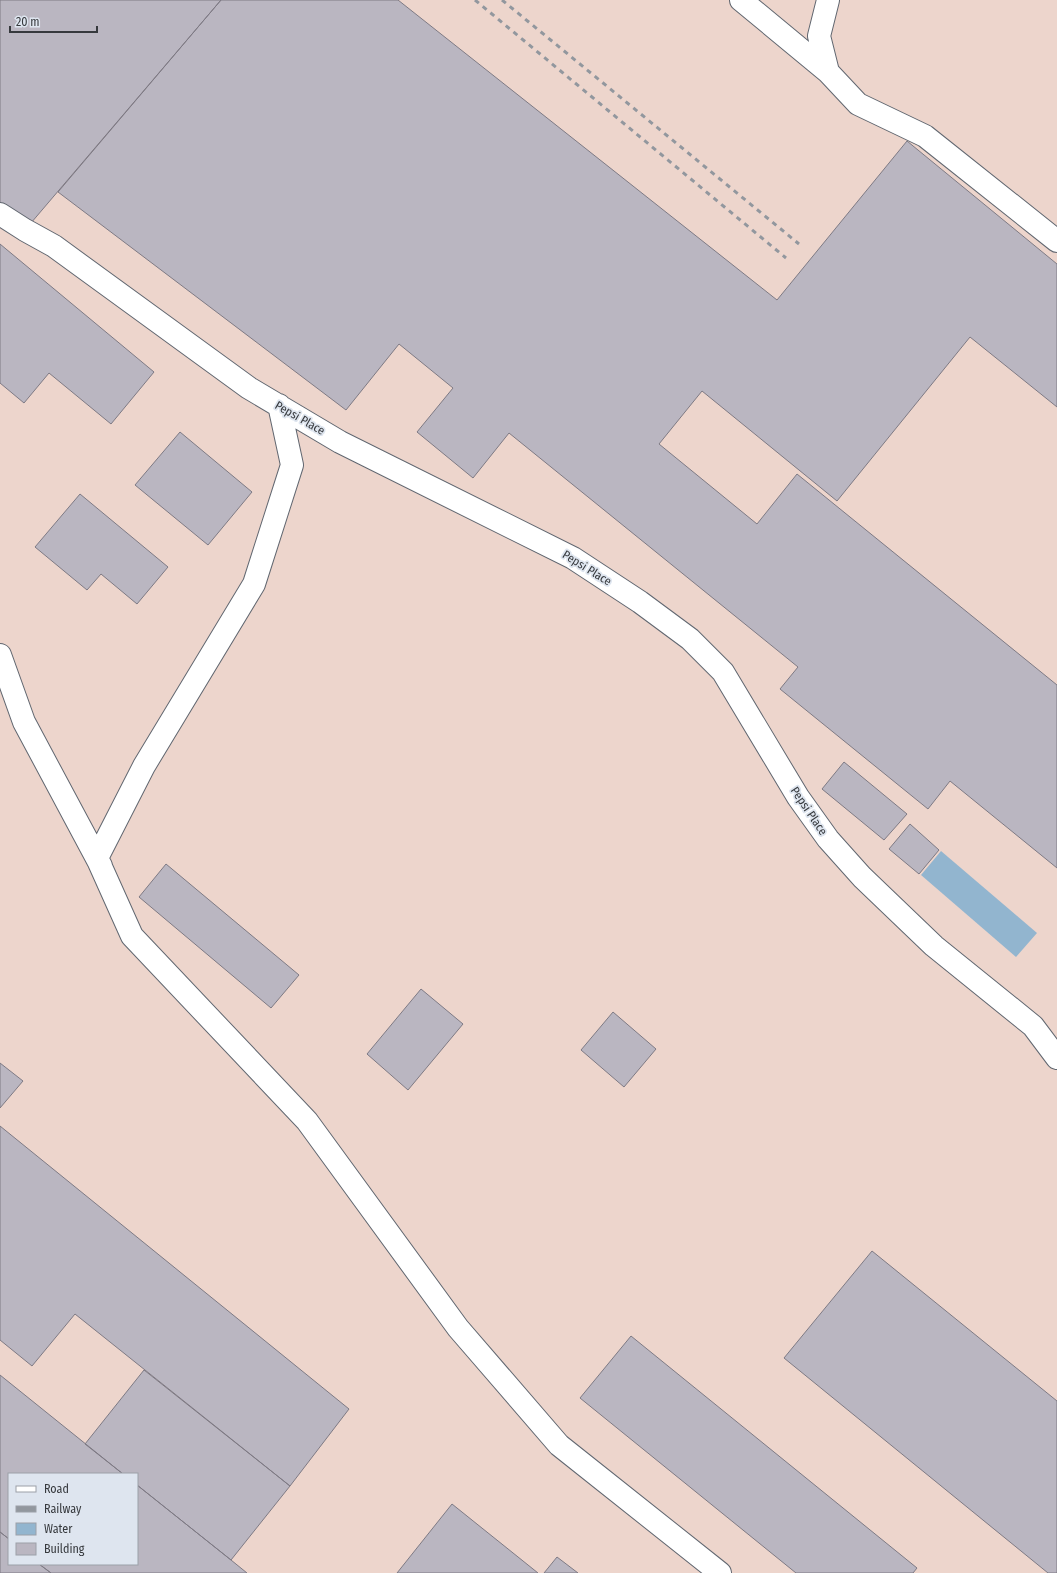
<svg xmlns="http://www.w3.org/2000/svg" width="1057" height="1573" font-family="'Fira Sans Condensed',sans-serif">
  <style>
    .industrial { fill: #edd5cc; fill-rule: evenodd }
    .water { fill: #92b5cf }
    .building { fill: #bab6c1; stroke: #7e7a84 }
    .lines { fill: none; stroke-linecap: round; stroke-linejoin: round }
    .minor-casing { stroke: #616770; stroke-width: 24 }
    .minor { stroke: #fff; stroke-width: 22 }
    .rail { stroke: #92979e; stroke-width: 3; stroke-dasharray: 5 5; stroke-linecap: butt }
    .labels { text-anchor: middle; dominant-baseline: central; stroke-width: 3.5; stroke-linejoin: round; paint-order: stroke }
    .street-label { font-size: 12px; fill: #36393d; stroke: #dee5ef }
  </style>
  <rect width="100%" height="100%" fill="#dee5ef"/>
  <!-- industrial -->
  <path class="industrial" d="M 0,0 L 1057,0 L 1057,1573 L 0,1573 ZM 9,1474 L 137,1474 L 137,1564 L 9,1564 Z"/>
  <!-- water -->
  <path class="water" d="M 941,851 L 1037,933 L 1016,957 L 921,875 Z"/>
  <!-- building -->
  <path class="building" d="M 0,0 L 221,0 L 25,230 L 0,209 Z
    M 221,0 L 398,0 L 777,300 L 907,141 L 1057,264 L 1057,407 L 970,337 L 837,501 L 702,391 L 659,444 L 757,524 L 797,474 L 1057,685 L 1057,868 L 950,781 L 928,809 L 780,689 L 798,667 L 509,433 L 473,478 L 417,432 L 453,388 L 399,344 L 346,410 L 58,192 Z
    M 0,244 L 154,372 L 111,424 L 49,373 L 24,403 L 0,383 Z
    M 180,432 L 252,492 L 208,545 L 135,485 Z
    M 80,494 L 168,567 L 137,604 L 101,574 L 87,590 L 35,547 Z
    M 844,762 L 907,814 L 884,840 L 822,789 Z
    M 910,824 L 939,850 L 919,874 L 889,849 Z
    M 166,864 L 299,975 L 271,1008 L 139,897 Z
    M 421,989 L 463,1024 L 408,1090 L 367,1054 Z
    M 613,1012 L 656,1049 L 624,1087 L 581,1050 Z
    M 0,1063 L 23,1081 L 0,1108 Z
    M 0,1126 L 349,1409 L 290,1486 L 75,1314 L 32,1366 L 0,1340 Z
    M 872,1251 L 1057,1401 L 1057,1573 L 1048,1573 L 784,1358 Z
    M 631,1336 L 917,1568 L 913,1573 L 796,1573 L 580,1398 Z
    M 144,1370 L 290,1486 L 231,1560 L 137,1485 L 137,1474 L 123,1474 L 85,1444 Z
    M 0,1375 L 123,1474 L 9,1474 L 9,1539 L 0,1532 Z
    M 137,1485 L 231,1560 L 247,1573 L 51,1573 L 39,1564 L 137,1564 Z
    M 452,1504 L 538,1573 L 397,1573 Z
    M 0,1532 L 9,1539 L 9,1564 L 39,1564 L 51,1573 L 0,1573 Z
    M 557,1557 L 578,1573 L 544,1573 Z"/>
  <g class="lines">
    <defs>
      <path id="minor" d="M 741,0 L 828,72
        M 828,0 L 819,36 L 828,72 L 858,104 L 925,136 L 1057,241
        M 0,214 L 25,230 L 54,246 L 249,388 L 340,442 L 573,558 L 640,602 L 690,639 L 723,672 L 798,797 L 828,839 L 862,877 L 934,946 L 1033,1026 L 1057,1058
        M 279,405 L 292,465 L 254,584 L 144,766 L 97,858 L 132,936 L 307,1121 L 458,1328 L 559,1445 L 720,1573
        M 0,655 L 24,722 L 101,866"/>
    </defs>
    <!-- minor casing -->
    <use href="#minor" class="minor-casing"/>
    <!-- minor -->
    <use href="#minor" class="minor"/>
    <!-- rail -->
    <path class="rail" d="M 475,0 L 786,258
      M 502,0 L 799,244"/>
  </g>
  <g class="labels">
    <!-- street labels -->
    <g class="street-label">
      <text transform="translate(300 418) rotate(30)">Pepsi Place</text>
      <text transform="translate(587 568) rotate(32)">Pepsi Place</text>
      <text transform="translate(809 811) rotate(56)">Pepsi Place</text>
    </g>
  </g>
  <!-- legend -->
  <rect x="8" y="1473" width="130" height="92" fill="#dee5ef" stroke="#9ba0a8"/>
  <rect x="16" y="1486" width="20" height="6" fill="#ffffff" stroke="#9ba0a8"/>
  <text x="44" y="1493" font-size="12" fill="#36393d">Road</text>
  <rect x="16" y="1506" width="20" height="6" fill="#92979e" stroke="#9ba0a8"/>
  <text x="44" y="1513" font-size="12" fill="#36393d">Railway</text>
  <rect x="16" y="1523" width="20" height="12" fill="#92b5cf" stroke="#9ba0a8"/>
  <text x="44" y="1533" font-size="12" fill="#36393d">Water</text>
  <rect x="16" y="1543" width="20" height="12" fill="#bab6c1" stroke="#9ba0a8"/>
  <text x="44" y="1553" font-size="12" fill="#36393d">Building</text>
  <!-- scale -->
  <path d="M10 26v6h87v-6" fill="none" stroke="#36393d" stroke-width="2"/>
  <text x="16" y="26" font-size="12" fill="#36393d" stroke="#dee5ef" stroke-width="3" paint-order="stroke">20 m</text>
</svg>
